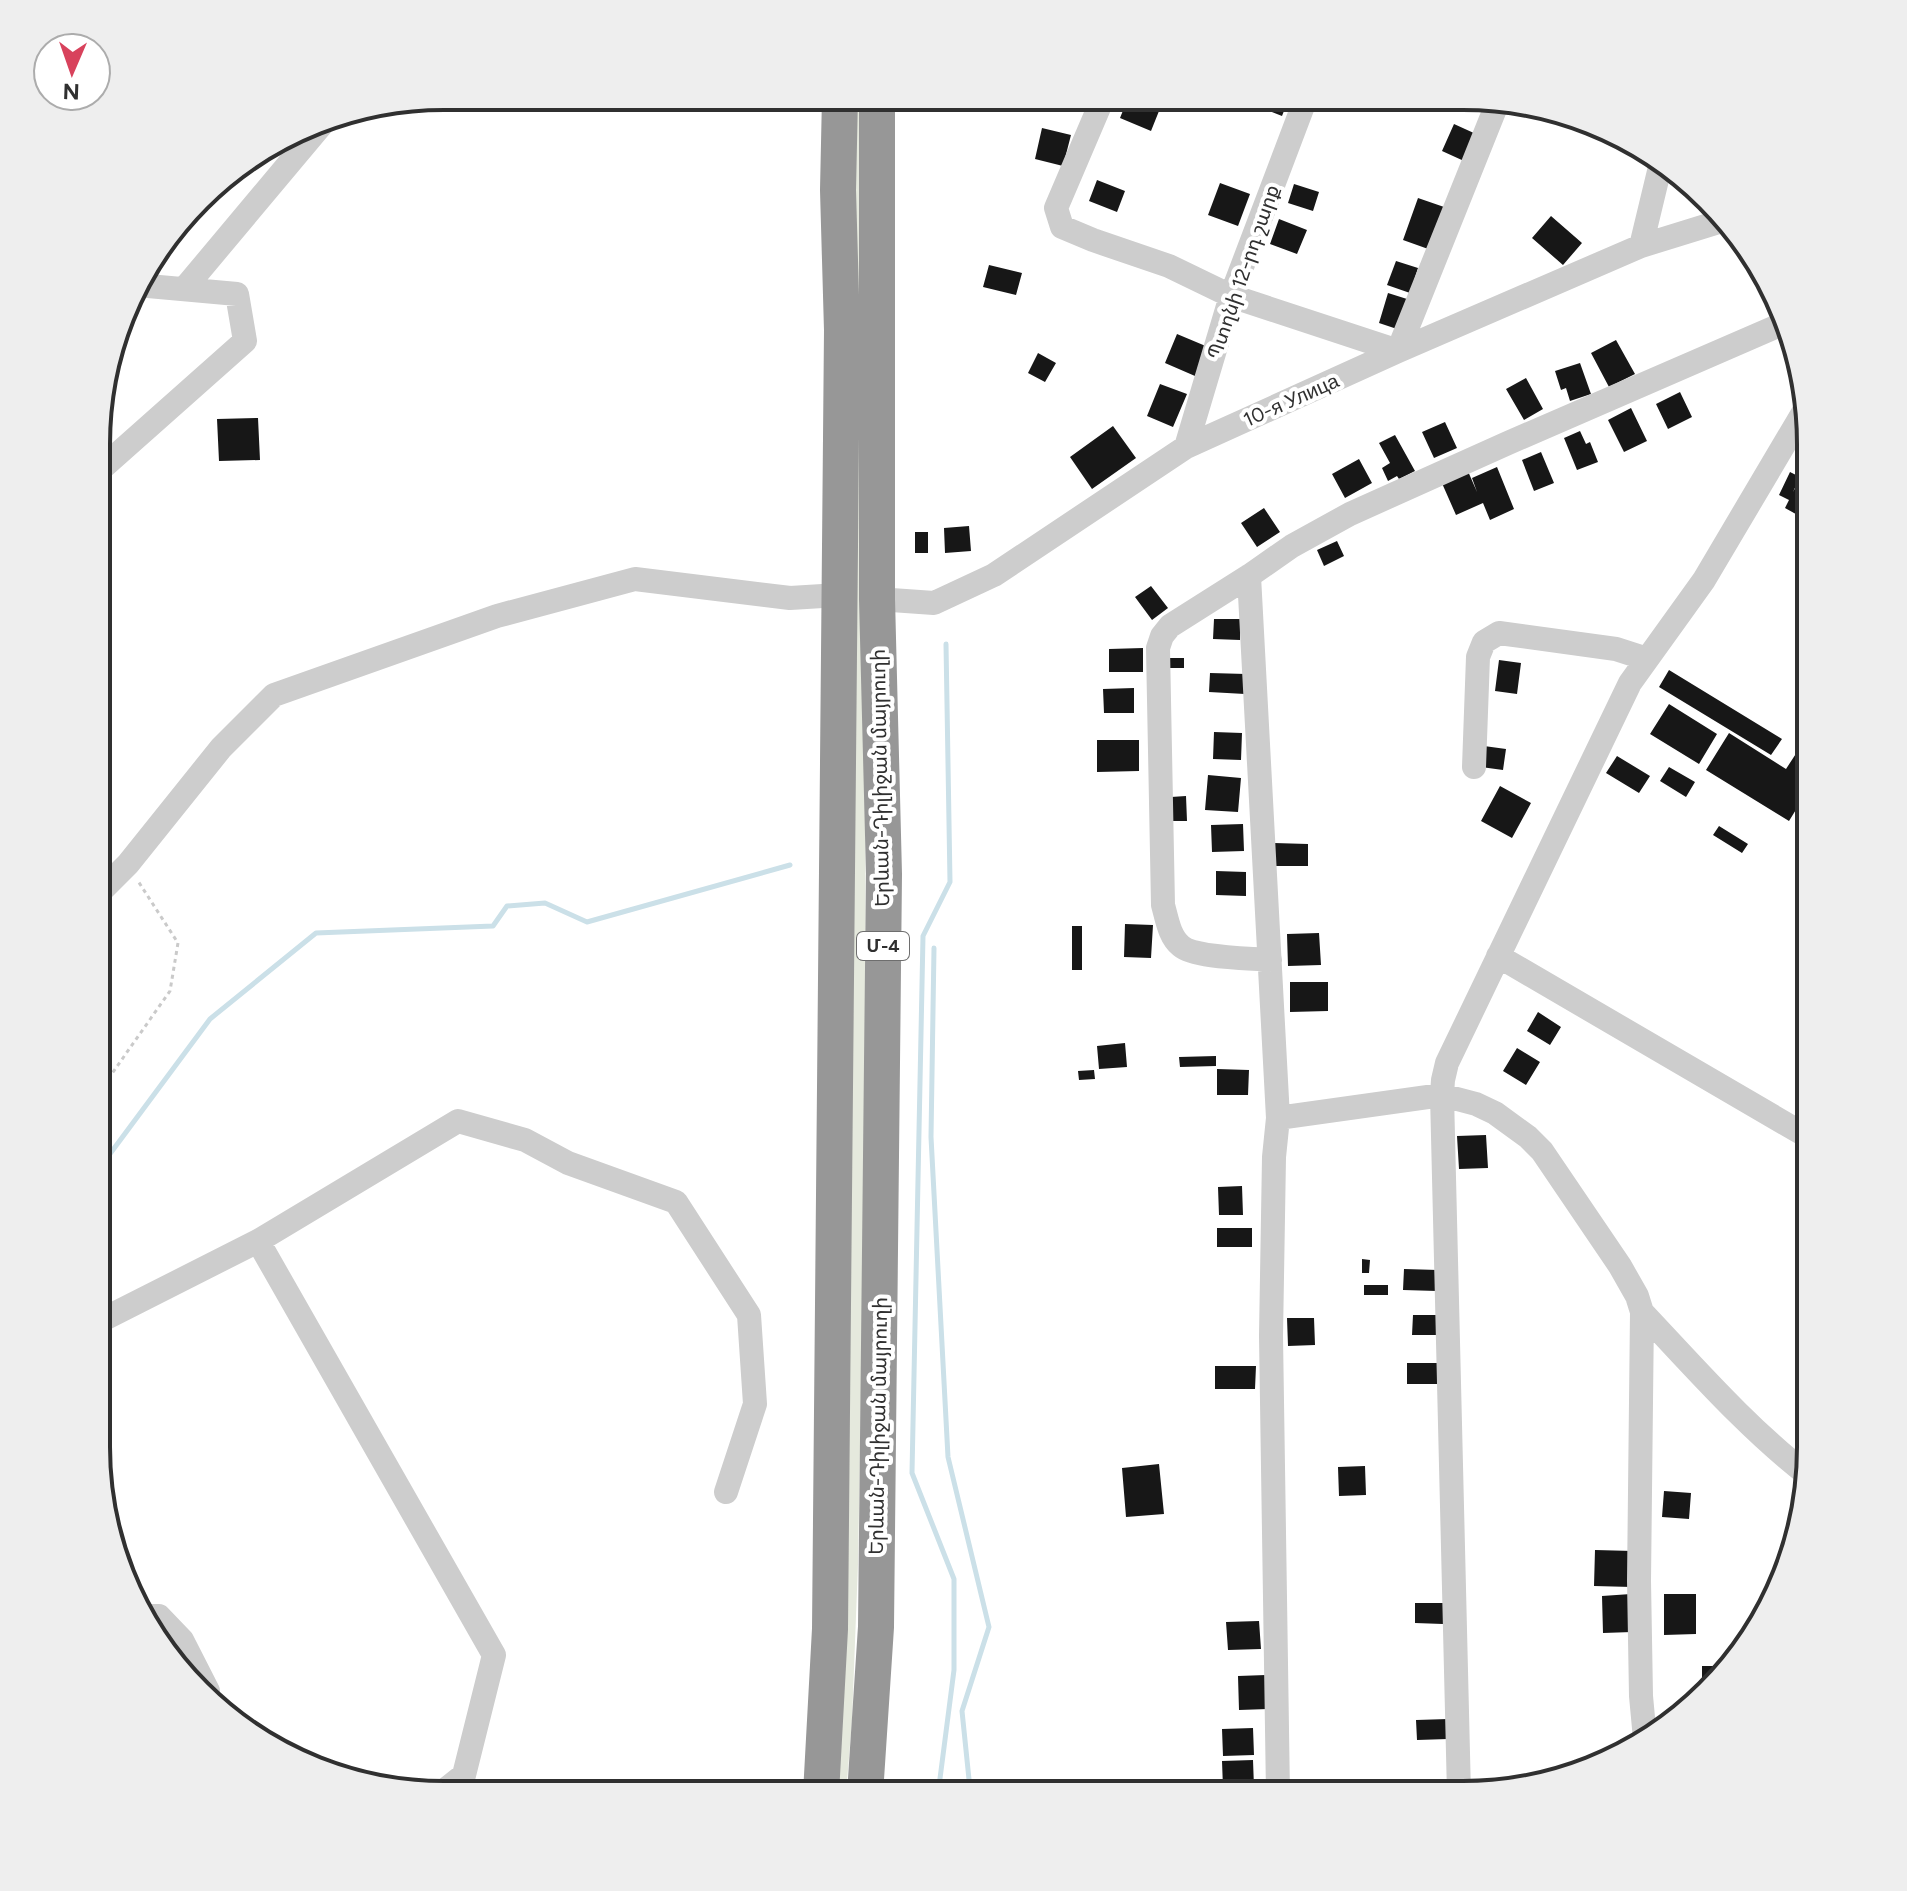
<svg xmlns="http://www.w3.org/2000/svg" width="1907" height="1891" font-family="Figtree,'Noto Sans Armenian',sans-serif">
  <style>
    .green { fill: #e5e9dd }
    .lines { fill: none; stroke-linecap: round; stroke-linejoin: round }
    .stream { stroke: #cbe0e8; stroke-width: 5 }
    .building { fill: #171717 }
    .path { stroke: #cacaca; stroke-width: 3; stroke-dasharray: 4 4; stroke-linecap: butt }
    .minor { stroke: #cdcdcd; stroke-width: 24 }
    .highway { stroke: #979797; stroke-width: 36 }
    .labels { text-anchor: middle; dominant-baseline: central; stroke-width: 8; stroke-linejoin: round; paint-order: stroke }
    .shield { fill: #fff; stroke: #6e6e6e; stroke-width: 2 }
    .shield-label { font-size: 18px; font-weight: bold; fill: #303030 }
    .street-label { font-size: 20px; fill: #303030; stroke: #fff }
    .rim { fill: none; stroke: #303030; stroke-width: 4 }
  </style>
  <rect width="100%" height="100%" fill="#fff"/>
  <!-- green -->
  <path class="green" d="M 850,97 L 864,97 L 866,1109 L 858,1564 L 852,1720 L 846,1794 L 832,1794 Z"/>
  <g class="lines">
    <!-- stream -->
    <path class="stream" d="M 934,948 L 931,1137 L 948,1457 L 989,1627 L 962,1711 L 970,1789 L 969,1794
      M 98,1170 L 210,1019 L 316,933 L 493,926 L 507,906 L 545,903 L 587,922 L 790,865
      M 938,1794 L 954,1670 L 954,1579 L 912,1473 L 923,936 L 950,882 L 946,644"/>
  </g>
  <!-- building -->
  <path class="building" d="M 1128,98 L 1141,98 L 1161,106 L 1151,131 L 1120,118 Z
    M 1249,98 L 1289,98 L 1282,116 L 1247,102 Z
    M 1454,124 L 1476,134 L 1464,161 L 1442,151 Z
    M 1042,128 L 1071,135 L 1063,166 L 1035,159 Z
    M 1097,180 L 1125,191 L 1117,212 L 1089,201 Z
    M 1220,183 L 1250,194 L 1238,226 L 1208,215 Z
    M 1294,184 L 1319,192 L 1313,211 L 1288,203 Z
    M 1418,198 L 1447,208 L 1431,250 L 1403,240 Z
    M 1551,216 L 1582,243 L 1563,265 L 1532,238 Z
    M 1279,219 L 1307,230 L 1297,254 L 1270,244 Z
    M 1396,261 L 1418,268 L 1410,293 L 1387,285 Z
    M 989,265 L 1022,273 L 1016,295 L 983,287 Z
    M 1388,293 L 1407,299 L 1397,329 L 1379,323 Z
    M 1177,334 L 1208,347 L 1195,376 L 1165,363 Z
    M 1616,340 L 1635,374 L 1609,387 L 1591,353 Z
    M 1038,353 L 1056,363 L 1045,382 L 1028,373 Z
    M 1580,363 L 1591,394 L 1570,401 L 1566,388 L 1561,390 L 1555,371 Z
    M 1526,378 L 1543,409 L 1524,420 L 1506,389 Z
    M 1160,384 L 1187,394 L 1173,427 L 1147,416 Z
    M 1680,392 L 1692,417 L 1668,429 L 1656,404 Z
    M 1631,408 L 1647,441 L 1624,452 L 1608,420 Z
    M 258,418 L 260,460 L 219,461 L 217,419 Z
    M 1445,422 L 1457,448 L 1434,458 L 1422,432 Z
    M 1113,426 L 1136,458 L 1092,489 L 1070,457 Z
    M 1580,431 L 1586,444 L 1590,442 L 1598,462 L 1577,470 L 1564,438 Z
    M 1395,435 L 1415,471 L 1399,479 L 1397,476 L 1388,481 L 1382,468 L 1390,463 L 1379,443 Z
    M 1541,452 L 1554,483 L 1534,491 L 1522,460 Z
    M 1359,459 L 1372,483 L 1345,498 L 1332,474 Z
    M 1497,467 L 1514,509 L 1490,520 L 1483,503 L 1456,515 L 1441,481 L 1467,469 L 1477,492 L 1472,478 Z
    M 1790,472 L 1800,477 L 1793,492 L 1797,485 L 1810,493 L 1810,505 L 1803,518 L 1785,508 L 1789,500 L 1779,495 Z
    M 1264,508 L 1280,532 L 1257,547 L 1241,523 Z
    M 969,526 L 971,551 L 945,553 L 944,528 Z
    M 915,532 L 928,532 L 928,553 L 915,553 Z
    M 1337,541 L 1344,556 L 1324,566 L 1317,550 Z
    M 1151,586 L 1168,608 L 1152,620 L 1135,597 Z
    M 1214,619 L 1240,619 L 1240,640 L 1213,639 Z
    M 1143,648 L 1143,672 L 1109,672 L 1109,649 Z
    M 1167,658 L 1184,658 L 1184,668 L 1167,668 Z
    M 1499,660 L 1521,663 L 1517,694 L 1495,691 Z
    M 1669,670 L 1782,739 L 1771,755 L 1659,687 Z
    M 1210,673 L 1246,674 L 1245,694 L 1209,692 Z
    M 1134,688 L 1134,713 L 1104,713 L 1103,689 Z
    M 1669,704 L 1717,734 L 1699,764 L 1650,734 Z
    M 1214,732 L 1242,733 L 1241,760 L 1213,759 Z
    M 1729,733 L 1786,769 L 1799,749 L 1810,757 L 1810,787 L 1789,821 L 1706,770 Z
    M 1097,740 L 1139,740 L 1139,771 L 1097,772 Z
    M 1484,746 L 1506,749 L 1503,770 L 1481,767 Z
    M 1617,756 L 1650,776 L 1639,793 L 1606,773 Z
    M 1669,767 L 1695,782 L 1686,797 L 1660,781 Z
    M 1208,775 L 1241,778 L 1238,812 L 1205,810 Z
    M 1500,786 L 1531,803 L 1512,838 L 1481,821 Z
    M 1186,796 L 1187,821 L 1172,821 L 1171,797 Z
    M 1243,824 L 1244,851 L 1212,852 L 1211,825 Z
    M 1719,826 L 1748,844 L 1742,853 L 1713,835 Z
    M 1274,843 L 1308,844 L 1308,866 L 1274,866 Z
    M 1216,871 L 1246,872 L 1246,896 L 1216,895 Z
    M 1125,924 L 1153,925 L 1151,958 L 1124,957 Z
    M 1072,926 L 1082,926 L 1082,970 L 1072,970 Z
    M 1319,933 L 1321,965 L 1288,966 L 1287,934 Z
    M 1290,982 L 1328,982 L 1328,1011 L 1290,1012 Z
    M 1538,1012 L 1561,1027 L 1550,1045 L 1527,1031 Z
    M 1125,1043 L 1127,1067 L 1099,1069 L 1097,1046 Z
    M 1517,1048 L 1540,1062 L 1526,1085 L 1503,1071 Z
    M 1216,1056 L 1216,1066 L 1180,1067 L 1179,1057 Z
    M 1217,1069 L 1249,1070 L 1248,1095 L 1217,1095 Z
    M 1094,1070 L 1095,1079 L 1079,1080 L 1078,1071 Z
    M 1486,1135 L 1488,1168 L 1459,1169 L 1457,1136 Z
    M 1242,1186 L 1243,1215 L 1219,1215 L 1218,1187 Z
    M 1217,1228 L 1252,1228 L 1252,1247 L 1217,1247 Z
    M 1362,1259 L 1370,1260 L 1369,1273 L 1362,1273 Z
    M 1404,1269 L 1438,1270 L 1437,1291 L 1403,1290 Z
    M 1364,1285 L 1388,1285 L 1388,1295 L 1364,1295 Z
    M 1413,1315 L 1437,1315 L 1437,1335 L 1412,1335 Z
    M 1287,1318 L 1314,1318 L 1315,1345 L 1288,1346 Z
    M 1407,1363 L 1440,1363 L 1440,1384 L 1407,1384 Z
    M 1215,1366 L 1256,1366 L 1255,1389 L 1215,1389 Z
    M 1159,1464 L 1164,1514 L 1126,1517 L 1122,1468 Z
    M 1365,1466 L 1366,1495 L 1339,1496 L 1338,1467 Z
    M 1664,1491 L 1691,1493 L 1689,1519 L 1662,1517 Z
    M 1595,1550 L 1633,1551 L 1632,1587 L 1594,1586 Z
    M 122,1553 L 133,1575 L 125,1579 L 114,1556 Z
    M 1631,1594 L 1632,1632 L 1603,1633 L 1602,1596 Z
    M 1664,1594 L 1696,1594 L 1696,1634 L 1664,1635 Z
    M 1415,1603 L 1443,1603 L 1443,1624 L 1415,1623 Z
    M 1259,1621 L 1261,1649 L 1228,1650 L 1226,1622 Z
    M 1702,1666 L 1722,1666 L 1702,1689 Z
    M 1266,1675 L 1268,1709 L 1239,1710 L 1238,1676 Z
    M 1448,1719 L 1448,1739 L 1417,1740 L 1416,1720 Z
    M 1253,1728 L 1254,1755 L 1223,1756 L 1222,1729 Z
    M 1253,1760 L 1254,1787 L 1223,1788 L 1222,1761 Z
    M 1330,1780 L 1331,1794 L 1300,1794 L 1299,1784 Z
    M 1509,1785 L 1509,1789 L 1478,1794 L 1478,1786 Z"/>
  <g class="lines">
    <!-- path -->
    <path class="path" d="M 99,1092 L 170,991 L 178,943 L 138,881"/>
    <!-- minor -->
    <path class="minor" d="M 1103,98 L 1056,208 L 1062,227 L 1093,240 L 1169,266 L 1231,296 L 1398,351 L 1499,99
      M 1641,246 L 1661,163
      M 184,289 L 328,117
      M 1186,447 L 1231,296 L 1306,98
      M 102,468 L 245,341 L 237,294 L 137,285
      M 1249,576 L 1278,1118 L 1274,1157 L 1271,1336 L 1278,1794
      M 877,599 L 934,603 L 994,575 L 1186,447 L 1398,351 L 1641,246 L 1725,220
      M 1474,767 L 1478,657 L 1484,642 L 1499,633 L 1616,649 L 1647,659
      M 100,892 L 128,864 L 221,748 L 274,695 L 497,616 L 635,579 L 790,598 L 839,595
      M 1498,956 L 1810,1138
      M 1270,960 C 1249,958 1195,958 1181,946 C 1169,936 1167,919 1163,905 L 1158,648 L 1162,636 L 1170,626 L 1249,576 L 1292,546 L 1350,514 L 1508,443 L 1787,322
      M 1278,1118 L 1442,1095 L 1476,1104 L 1495,1113 L 1528,1137 L 1542,1151 L 1620,1266 L 1637,1296 L 1642,1312 C 1695,1368 1747,1428 1809,1476
      M 258,1241 L 494,1655 L 464,1775 L 440,1794
      M 1642,1312 L 1639,1581 L 1641,1696 L 1645,1739
      M 98,1322 L 258,1241 L 458,1121 L 525,1140 L 568,1163 L 676,1202 L 749,1315 L 755,1404 L 726,1492
      M 145,1616 L 159,1616 L 182,1640 L 208,1691
      M 1459,1794 L 1442,1095 L 1443,1080 L 1447,1063 L 1630,683 L 1704,580 L 1807,406"/>
    <!-- highway -->
    <path class="highway" d="M 821,1794 L 830,1629 L 842,330 L 838,190 L 840,97
      M 865,1794 L 876,1627 L 884,874 L 877,599 L 877,97"/>
  </g>
  <g class="labels">
    <!-- shield labels -->
    <rect class="shield" x="857" y="932" width="52" height="28" rx="6"/>
    <g class="shield-label">
      <text x="883" y="946">Մ-4</text>
    </g>
    <!-- street labels -->
    <g class="street-label">
      <text transform="translate(1243 272) rotate(-71)">Պտղնի 12-րդ շարք</text>
      <text transform="translate(1291 400) rotate(-24)">10-я Улица</text>
      <text transform="translate(880 778) rotate(-91)">Երևան-Դիլիջան մայրուղի</text>
      <text transform="translate(878 1426) rotate(-89)">Երևան-Դիլիջան մայրուղի</text>
    </g>
  </g>
  <!-- crop -->
  <path d="M0 0H1907V1891H0ZM444 110H1463A334 334 0 0 1 1797 444V1447A334 334 0 0 1 1463 1781H444A334 334 0 0 1 110 1447V444A334 334 0 0 1 444 110Z" fill="#eee" fill-rule="evenodd"/>
  <path class="rim" d="M444 110H1463A334 334 0 0 1 1797 444V1447A334 334 0 0 1 1463 1781H444A334 334 0 0 1 110 1447V444A334 334 0 0 1 444 110Z"/>
  <!-- north arrow -->
  <g transform="translate(72 72) rotate(182)"><circle r="38" fill="#ffffff" stroke="#acacac" stroke-width="2"/>
  <path d="M0-6L14 30L0 20L-14 30Z" fill="#d8425c"/>
  <text y="-12" font-size="22" font-weight="bold" text-anchor="middle" fill="#303030">N</text>
  </g>
</svg>
